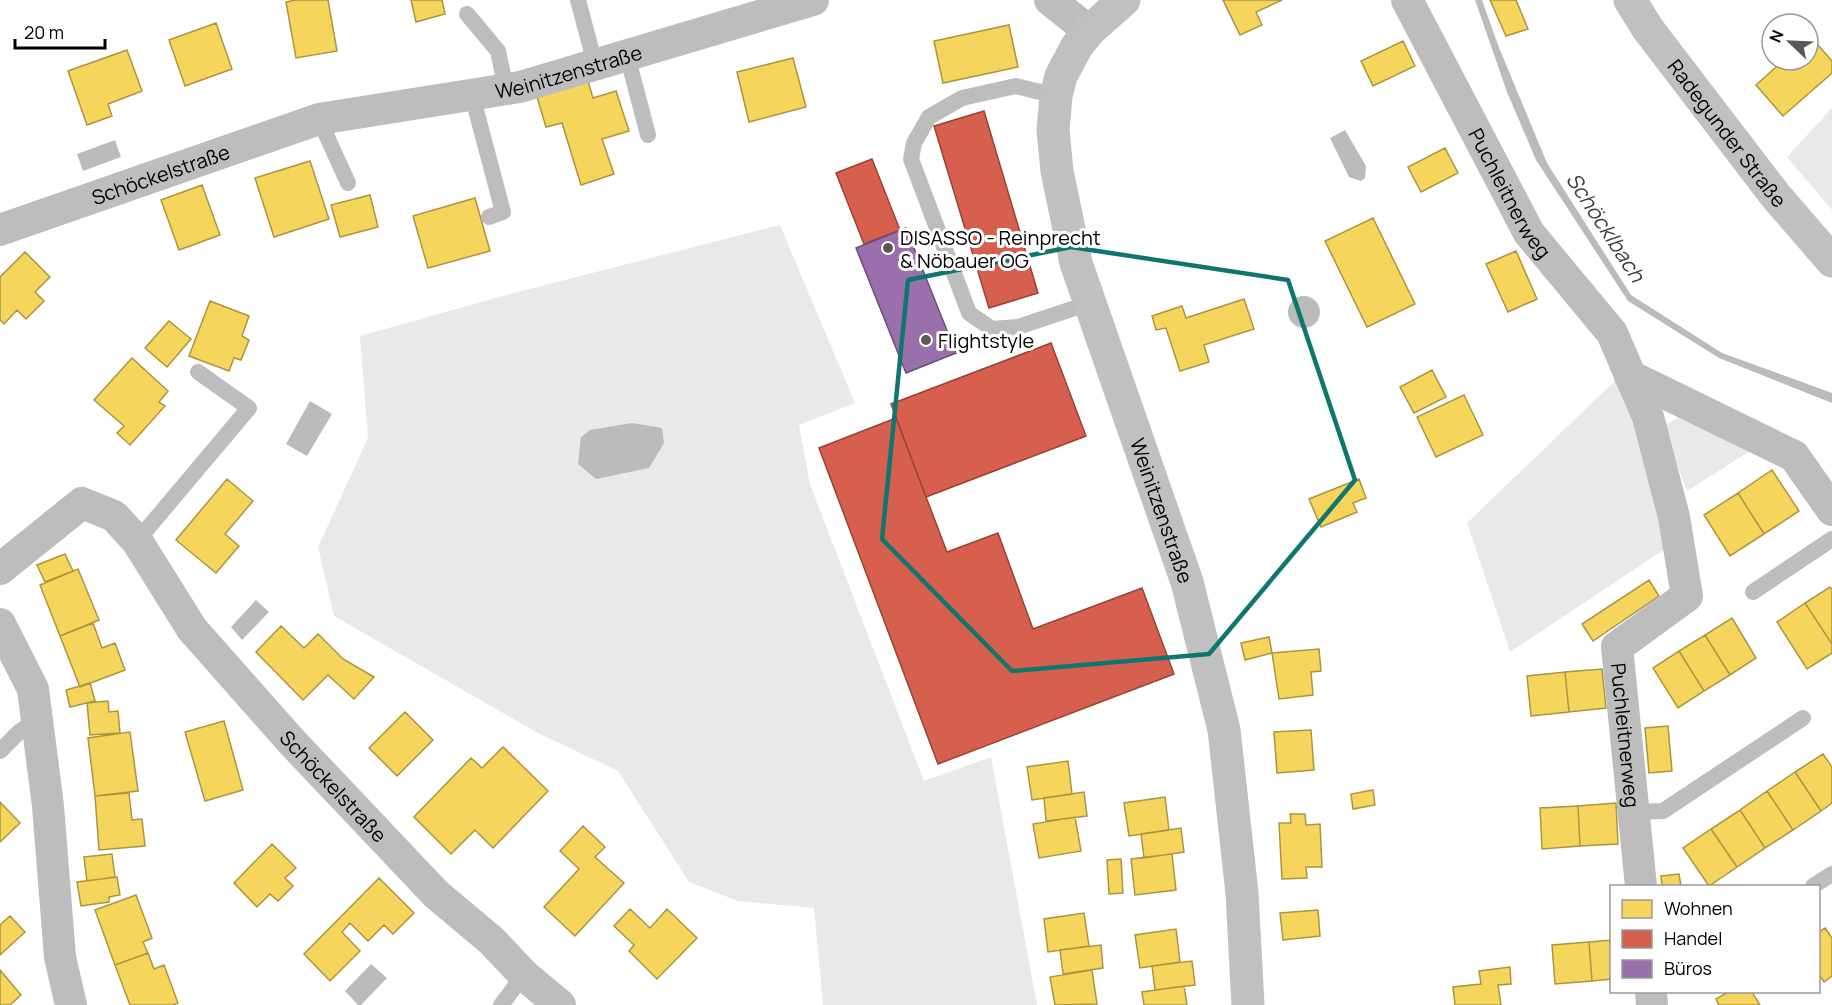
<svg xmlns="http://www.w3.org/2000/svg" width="1832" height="1005" font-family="Manrope,sans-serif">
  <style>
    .green { fill: #e9e9e9 }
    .water { fill: #bbb }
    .homes { fill: #f6d55c; stroke: #ac9540; stroke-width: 1.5 }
    .shops { fill: #d6604d; stroke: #964336; stroke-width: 1.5 }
    .offices { fill: #9970ab; stroke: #6b4e78; stroke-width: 1.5 }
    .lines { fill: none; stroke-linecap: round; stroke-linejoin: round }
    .service { stroke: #bdbdbd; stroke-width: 16 }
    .minor { stroke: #bdbdbd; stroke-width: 32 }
    .secondary { stroke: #c0c0c0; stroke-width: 33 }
    .marked { fill: none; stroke: #0f766e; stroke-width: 4.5; stroke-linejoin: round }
    .poi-dot { fill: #595959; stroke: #fff; stroke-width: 2 }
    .labels { text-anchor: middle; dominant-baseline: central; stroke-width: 6; stroke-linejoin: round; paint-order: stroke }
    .street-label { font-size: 20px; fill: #000; stroke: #fff }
    .poi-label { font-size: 20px; fill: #000; stroke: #fff; text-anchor: start }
    .water-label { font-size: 21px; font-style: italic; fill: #3f3f3f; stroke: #fff }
  </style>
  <rect width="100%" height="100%" fill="#fff"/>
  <!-- green -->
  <path class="green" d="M 1832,108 L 1832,210 L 1787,157 Z
    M 780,225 L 855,403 L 799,425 L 810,484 L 924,781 L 991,757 L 1037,1005 L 823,1005 L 814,908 L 738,901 L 689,882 L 618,771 L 538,733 L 334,616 L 318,547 L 368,438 L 360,336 L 510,294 Z
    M 1620,376 L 1668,547 L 1510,652 L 1467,523 Z
    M 1678,418 L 1753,449 L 1687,491 L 1662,426 Z"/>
  <!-- water -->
  <path class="water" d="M 1475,0 L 1482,0 L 1498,45 L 1547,163 L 1631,295 L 1722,353 L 1832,393 L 1832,403 L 1719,358 L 1628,301 L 1536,160 L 1507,92 Z
    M 1345,130 L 1366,166 L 1365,178 L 1361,181 L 1349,177 L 1330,138 Z
    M 115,140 L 121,157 L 83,171 L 77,154 Z
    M1288 312a16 16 0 1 1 32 0a16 16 0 1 1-32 0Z
    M 310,401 L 332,414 L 307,456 L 286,444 Z
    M 632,423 L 662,428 L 664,443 L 649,468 L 596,479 L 578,464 L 581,437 L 590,430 Z
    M 256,600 L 269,612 L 242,640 L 231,627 Z
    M 371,964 L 387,978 L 361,1005 L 358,1005 L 345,991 Z"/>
  <!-- homes -->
  <path class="homes" d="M 295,0 L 328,0 L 337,51 L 296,58 L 286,2 Z
    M 411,0 L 442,0 L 445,14 L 416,22 Z
    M 1223,0 L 1282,0 L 1256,12 L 1262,25 L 1240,35 Z
    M 1490,0 L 1516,0 L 1528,29 L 1506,36 Z
    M 216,23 L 232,69 L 185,86 L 169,40 Z
    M 1009,25 L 1018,67 L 943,83 L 934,41 Z
    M 1811,37 L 1832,61 L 1832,73 L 1783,116 L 1756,85 L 1784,60 L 1808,60 L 1808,39 Z
    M 1403,41 L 1415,66 L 1373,86 L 1361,61 Z
    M 127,50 L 142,91 L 108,104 L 112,116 L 87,125 L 68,71 Z
    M 793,58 L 806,107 L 749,122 L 737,72 Z
    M 588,81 L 593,98 L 616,91 L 629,131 L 602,139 L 614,174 L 581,185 L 562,123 L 546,127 L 537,97 Z
    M 1445,148 L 1458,173 L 1421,192 L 1408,167 Z
    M 310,161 L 329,219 L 274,237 L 255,178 Z
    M 202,185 L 220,235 L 179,250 L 161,200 Z
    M 370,195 L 378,227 L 340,237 L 331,205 Z
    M 475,198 L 490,251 L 428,268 L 413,216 Z
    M 1373,218 L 1415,304 L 1367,327 L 1325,241 Z
    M 1516,251 L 1537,299 L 1508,312 L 1486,264 Z
    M 25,252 L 50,277 L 35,292 L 44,301 L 26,319 L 17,310 L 4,324 L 0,320 L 0,277 Z
    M 1244,299 L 1254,329 L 1204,345 L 1209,362 L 1180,371 L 1166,328 L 1156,330 L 1152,316 L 1182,306 L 1186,318 Z
    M 210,301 L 249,316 L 242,336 L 249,340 L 241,360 L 234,358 L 229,371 L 189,356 Z
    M 169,321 L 191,339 L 167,367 L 145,348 Z
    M 132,358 L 168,391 L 159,402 L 165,406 L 130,445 L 117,433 L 124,426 L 94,400 Z
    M 1432,370 L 1446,397 L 1414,413 L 1400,387 Z
    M 1464,395 L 1483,435 L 1436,457 L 1417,417 Z
    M 1772,470 L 1799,511 L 1764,534 L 1738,493 Z
    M 227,479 L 253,501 L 225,534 L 239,546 L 216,573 L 176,540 Z
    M 1359,479 L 1366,498 L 1353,503 L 1357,512 L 1321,527 L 1309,499 Z
    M 1738,493 L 1764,534 L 1730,556 L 1704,515 Z
    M 65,554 L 73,571 L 45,582 L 37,565 Z
    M 78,569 L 99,620 L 60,636 L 40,585 Z
    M 1649,580 L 1659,596 L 1593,641 L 1582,624 Z
    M 1830,587 L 1832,589 L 1832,644 L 1805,603 Z
    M 1805,603 L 1832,644 L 1832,653 L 1807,669 L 1777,622 Z
    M 1732,618 L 1756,658 L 1730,675 L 1705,635 Z
    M 93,623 L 102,648 L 115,643 L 125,670 L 80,687 L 60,636 Z
    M 281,626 L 304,648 L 318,634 L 343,659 L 374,677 L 354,699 L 328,675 L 303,700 L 256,652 Z
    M 1705,635 L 1730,675 L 1704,691 L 1679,651 Z
    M 1269,637 L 1272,653 L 1245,660 L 1241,643 Z
    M 1319,649 L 1321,671 L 1311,672 L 1313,695 L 1279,699 L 1272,653 Z
    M 1679,651 L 1704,691 L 1678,708 L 1653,668 Z
    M 1602,669 L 1606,708 L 1569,712 L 1565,672 Z
    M 1565,672 L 1569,712 L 1531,716 L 1527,676 Z
    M 90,683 L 95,701 L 70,707 L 66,690 Z
    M 108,701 L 109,712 L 118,711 L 120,733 L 90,735 L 87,703 Z
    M 405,712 L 433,740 L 397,776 L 369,748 Z
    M 224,721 L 243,790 L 205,801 L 185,732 Z
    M 1668,726 L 1672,771 L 1649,773 L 1645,728 Z
    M 1311,730 L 1314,770 L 1277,773 L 1274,732 Z
    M 130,732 L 138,791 L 95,796 L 88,738 Z
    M 503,747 L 548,791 L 493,848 L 475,830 L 451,854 L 414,817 L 471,758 L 482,768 Z
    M 1823,754 L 1832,767 L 1832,803 L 1821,811 L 1795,772 Z
    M 1068,761 L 1072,794 L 1032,800 L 1027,767 Z
    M 1795,772 L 1821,811 L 1793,830 L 1767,791 Z
    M 1373,790 L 1375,805 L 1353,809 L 1351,794 Z
    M 1767,791 L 1793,830 L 1765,848 L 1740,810 Z
    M 1084,792 L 1087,816 L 1046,821 L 1044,798 Z
    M 129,793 L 132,820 L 142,819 L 145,846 L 99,850 L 95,796 Z
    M 1165,797 L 1169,830 L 1129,836 L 1124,803 Z
    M 0,802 L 20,823 L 0,842 Z
    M 1616,803 L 1618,844 L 1580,846 L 1578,806 Z
    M 1578,806 L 1580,846 L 1542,849 L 1540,808 Z
    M 1740,810 L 1765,848 L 1737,867 L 1711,829 Z
    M 1290,814 L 1305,814 L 1306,825 L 1320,824 L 1322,867 L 1306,867 L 1307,878 L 1282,879 L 1279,823 L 1291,823 Z
    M 1075,817 L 1081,851 L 1039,858 L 1033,824 Z
    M 583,826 L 605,847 L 595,857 L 624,883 L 575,936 L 544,907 L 579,869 L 560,851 Z
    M 1181,828 L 1184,852 L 1144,858 L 1141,834 Z
    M 1711,829 L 1737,867 L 1709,886 L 1683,848 Z
    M 272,844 L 296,868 L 285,878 L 293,886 L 278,901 L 270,894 L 257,907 L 234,883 Z
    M 112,854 L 115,877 L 87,881 L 84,857 Z
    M 1172,854 L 1176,890 L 1135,895 L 1131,859 Z
    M 1121,859 L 1123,893 L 1109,894 L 1107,860 Z
    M 1679,874 L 1681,886 L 1662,886 L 1661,876 Z
    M 117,877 L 120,895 L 109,897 L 109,902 L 81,906 L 77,882 Z
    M 379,878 L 414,913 L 393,934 L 384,925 L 368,941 L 350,923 L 342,932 L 360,951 L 330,981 L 304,954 Z
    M 136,895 L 152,938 L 143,942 L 148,953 L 115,965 L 95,910 Z
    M 630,909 L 650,928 L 667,909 L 697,938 L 657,979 L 629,951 L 634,945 L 614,926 Z
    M 1318,910 L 1320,936 L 1283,940 L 1280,913 Z
    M 1084,913 L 1089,946 L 1048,952 L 1044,919 Z
    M 10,916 L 25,932 L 0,955 L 0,925 Z
    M 1825,928 L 1832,938 L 1832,976 L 1824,982 L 1818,973 L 1818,933 Z
    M 1176,929 L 1180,962 L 1140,968 L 1135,935 Z
    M 1612,940 L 1612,979 L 1592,981 L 1589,942 Z
    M 1589,942 L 1592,981 L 1555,984 L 1552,945 Z
    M 1101,945 L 1103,968 L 1063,974 L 1060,950 Z
    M 148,953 L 154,969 L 164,965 L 178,1003 L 173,1005 L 130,1005 L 115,965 Z
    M 1192,961 L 1195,985 L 1155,990 L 1152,966 Z
    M 1510,967 L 1511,984 L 1498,985 L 1501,1005 L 1455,1005 L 1453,987 L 1481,984 L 1479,971 Z
    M 0,970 L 21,995 L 10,1005 L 0,1005 Z
    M 1092,970 L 1097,1004 L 1055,1005 L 1050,977 Z
    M 1184,986 L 1187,1005 L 1144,1005 L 1142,992 Z
    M 1728,992 L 1752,992 L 1760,1005 L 1719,1005 L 1716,999 Z"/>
  <!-- shops -->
  <path class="shops" d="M 984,111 L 1038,293 L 989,308 L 934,126 Z
    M 872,159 L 900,230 L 864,244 L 836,173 Z
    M 1051,343 L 1086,436 L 926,497 L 891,404 Z
    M 896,418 L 947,552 L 998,533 L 1033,629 L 1142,588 L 1174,674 L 938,764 L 819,448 Z"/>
  <!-- offices -->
  <path class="offices" d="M 906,228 L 956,353 L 906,373 L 856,248 Z"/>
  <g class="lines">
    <!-- service -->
    <path class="service" d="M 578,0 L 595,64
      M 467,14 L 498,51 L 506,89
      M 627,55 L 648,135
      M 472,95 L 503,212 L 489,217
      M 1056,96 L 1016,86 L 962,98 L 929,117 L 914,143 L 911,159 L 969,313 L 992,329 L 1018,327 L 1090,303
      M 319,119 L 348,183
      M 137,541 L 249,408 L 198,372
      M 1753,592 L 1832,539
      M 0,751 L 19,732 L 37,720
      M 1633,812 L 1663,811 L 1803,718
      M 1813,886 L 1832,874
      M 501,1005 L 524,975"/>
    <!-- minor -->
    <g class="minor">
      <path d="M 1050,0 L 1089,31"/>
      <path id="s1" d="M 1407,0 L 1529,233 L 1612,333 L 1648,417 L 1674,517 L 1687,596 L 1617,647 L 1641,886"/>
      <path id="s2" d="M 0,230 L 319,119 L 520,87 L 813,0"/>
      <path d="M 1630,376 L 1794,456 L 1832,510"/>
      <path id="s3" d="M 0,569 L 82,503 L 114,516 L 137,541 L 192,629 L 292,742 L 436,894 L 492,941 L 524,975 L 560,1005"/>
      <path d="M 0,624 L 33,689 L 48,806 L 60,957 L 71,1005"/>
      <path d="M 1651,992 L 1652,1005"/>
    </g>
    <!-- secondary -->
    <g class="secondary">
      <path id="s4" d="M 1124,0 L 1089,31 L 1077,46 L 1061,76 L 1056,96 L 1053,130 L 1057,171 L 1076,263 L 1187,582 L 1224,730 L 1242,893 L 1248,1005"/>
      <path id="s5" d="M 1630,0 L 1648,29 L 1775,195 L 1832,261"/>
    </g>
  </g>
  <!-- marked area -->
  <path class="marked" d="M 1071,247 L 1288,280 L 1355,480 L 1209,654 L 1012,671 L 882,539 L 908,280 Z"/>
  <!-- markers -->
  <g class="poi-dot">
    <circle cx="888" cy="248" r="6"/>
    <circle cx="926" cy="340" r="6"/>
  </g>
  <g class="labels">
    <!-- street labels -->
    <g class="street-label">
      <text stroke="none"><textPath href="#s2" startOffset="592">Weinitzenstraße</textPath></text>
      <text stroke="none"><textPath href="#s5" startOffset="165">Radegunder Straße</textPath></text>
      <text stroke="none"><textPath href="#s2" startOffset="170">Schöckelstraße</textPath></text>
      <text stroke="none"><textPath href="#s1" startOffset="219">Puchleitnerweg</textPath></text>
      <text stroke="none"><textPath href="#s4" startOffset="552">Weinitzenstraße</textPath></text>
      <text stroke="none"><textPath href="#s1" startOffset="843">Puchleitnerweg</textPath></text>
      <text stroke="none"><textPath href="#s3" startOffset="489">Schöckelstraße</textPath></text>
    </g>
    <!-- poi labels -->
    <g class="poi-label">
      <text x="900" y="237">DISASSO - Reinprecht<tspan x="900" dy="23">&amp; Nöbauer OG</tspan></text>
      <text x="938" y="340">Flightstyle</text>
    </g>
    <!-- water labels -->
    <g class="water-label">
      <text transform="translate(1606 227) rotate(57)">Schöcklbach</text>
    </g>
  </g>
  <!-- legend -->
  <rect x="1610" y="885" width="210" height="108" fill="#ffffff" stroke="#999999" stroke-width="1.5"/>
  <rect x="1622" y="900" width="30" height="18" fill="#f6d55c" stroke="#999999" stroke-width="1.5"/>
  <text x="1664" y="915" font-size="18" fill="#000000">Wohnen</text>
  <rect x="1622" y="930" width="30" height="18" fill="#d6604d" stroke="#999999" stroke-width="1.5"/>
  <text x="1664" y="945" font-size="18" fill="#000000">Handel</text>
  <rect x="1622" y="960" width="30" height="18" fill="#9970ab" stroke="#999999" stroke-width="1.5"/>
  <text x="1664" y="975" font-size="18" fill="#000000">Büros</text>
  <!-- north arrow -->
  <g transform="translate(1790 42) rotate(293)"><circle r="28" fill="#ffffff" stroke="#999999" stroke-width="1.5"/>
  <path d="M0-4.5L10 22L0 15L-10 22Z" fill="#595959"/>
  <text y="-9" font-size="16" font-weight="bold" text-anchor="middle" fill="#000000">N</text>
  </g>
  <!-- scale -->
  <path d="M15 39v9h90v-9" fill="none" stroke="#000000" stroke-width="3"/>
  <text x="24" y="39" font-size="18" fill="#000000" stroke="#ffffff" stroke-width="4.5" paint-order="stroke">20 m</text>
</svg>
